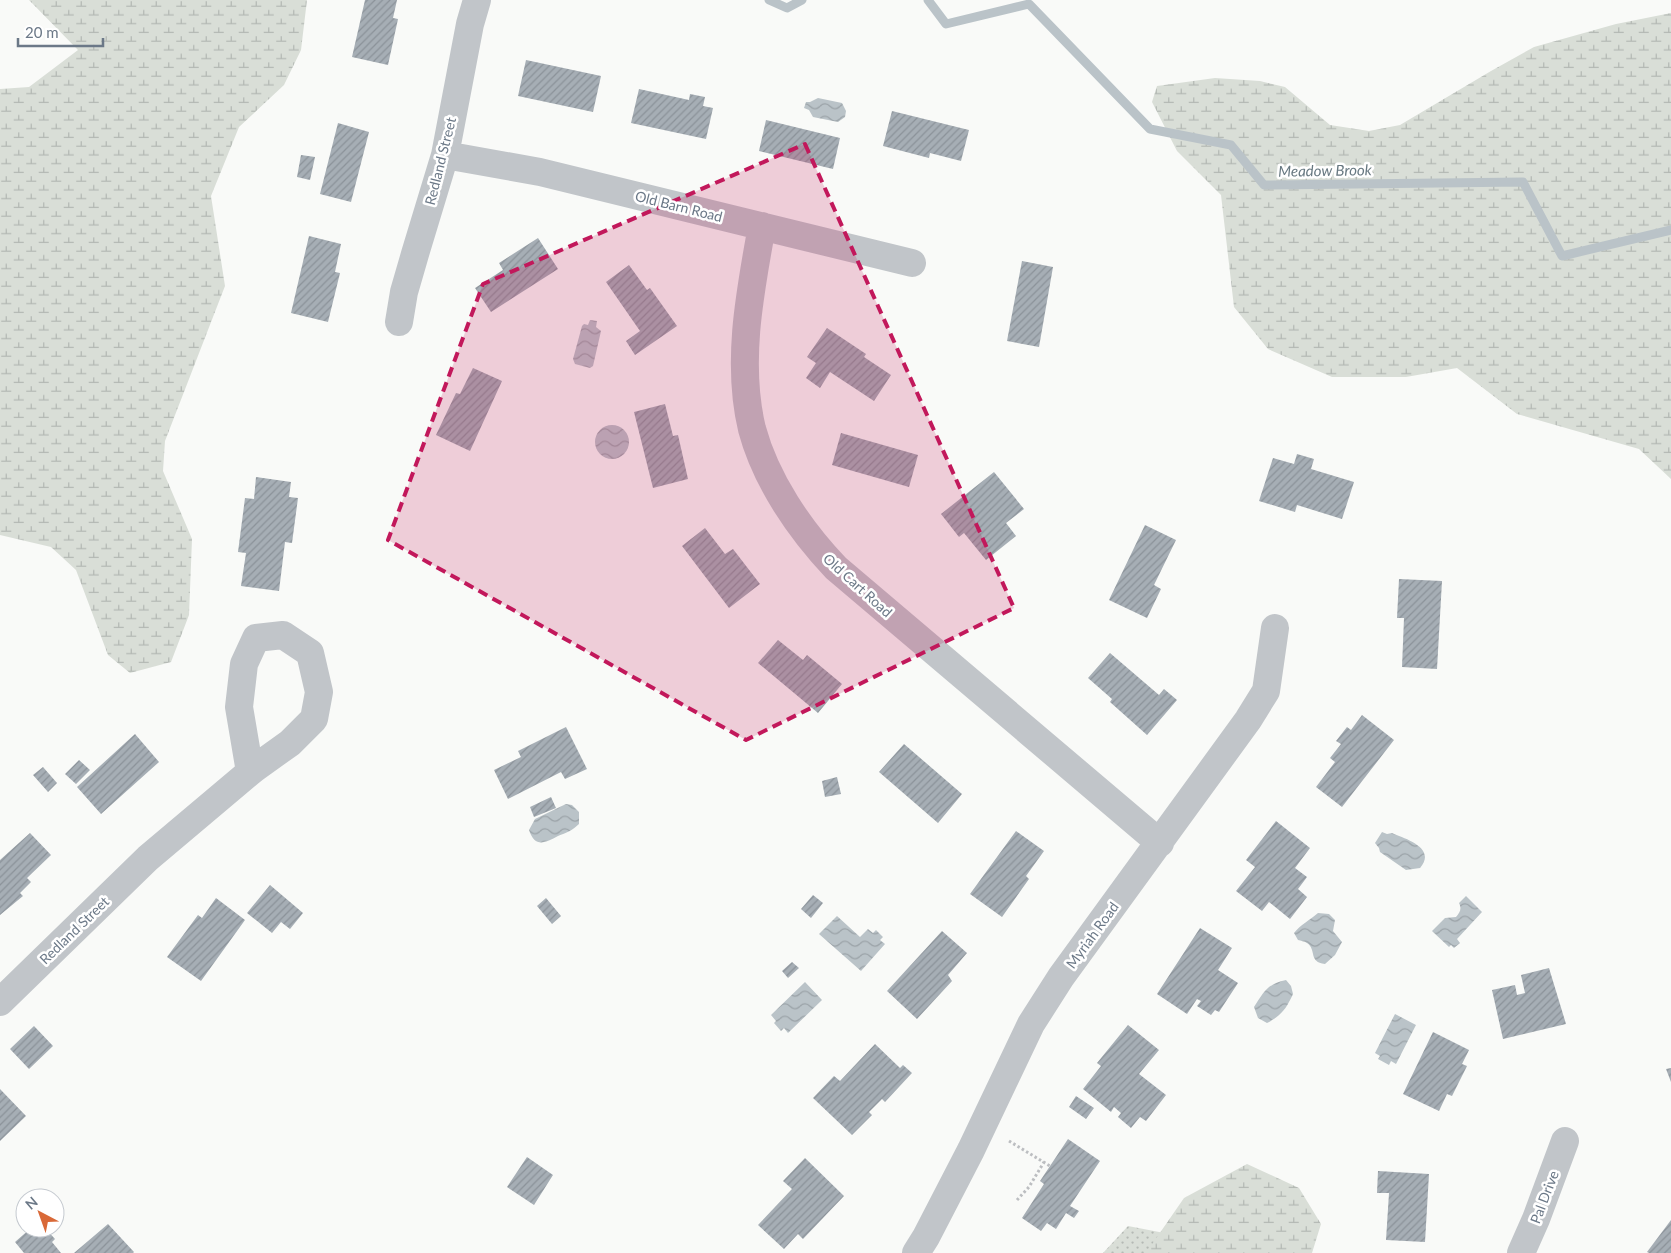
<svg xmlns="http://www.w3.org/2000/svg" width="1671" height="1253" font-family="Lato,sans-serif">
  <style>
    .green { fill: url(#green-dots) }
    .wetland { fill: url(#wetland-marsh) }
    .water { fill: url(#water-waves) }
    .lines { fill: none; stroke-linecap: round; stroke-linejoin: round }
    .stream { stroke: #bac3c8; stroke-width: 9 }
    .building { fill: url(#building-hatch) }
    .path { stroke: #bcbec1; stroke-width: 3; stroke-dasharray: 2.5 2.5; stroke-linecap: butt }
    .street { stroke: #c1c5c9; stroke-width: 28 }
    .marked { fill: #c2185b; fill-opacity: 0.2; stroke: #c2185b; stroke-width: 4; stroke-dasharray: 10 6; stroke-linejoin: round }
    .labels { text-anchor: middle; dominant-baseline: central; stroke-width: 5; stroke-linejoin: round; paint-order: stroke }
    .street-label { font-size: 14px; fill: #6b7887; stroke: #fff }
    .water-label { font-size: 15px; font-style: italic; fill: #677881; stroke: #fff }
  </style>
  <defs>
    <pattern id="green-dots" width="8" height="8" patternUnits="userSpaceOnUse" patternTransform="scale(1.25)"><rect width="8" height="8" fill="#d9ded7"/><path d="M2 2h.1M6 6h.1" fill="none" stroke="#b4b9b4" stroke-width="1.8" stroke-linecap="round"/></pattern>
    <pattern id="wetland-marsh" width="20" height="14" patternUnits="userSpaceOnUse" patternTransform="scale(1.25)"><rect width="20" height="14" fill="#d9ded7"/><path d="M1 5h8M5 5V1M11 12h8M15 12V8" fill="none" stroke="#b4b9b4"/></pattern>
    <pattern id="water-waves" width="16" height="10" patternUnits="userSpaceOnUse" patternTransform="scale(1.25)"><rect width="16" height="10" fill="#bac3c8"/><path d="M0 5q4-4 8 0t8 0" fill="none" stroke="#9ba3a8"/></pattern>
    <pattern id="building-hatch" width="6" height="6" patternUnits="userSpaceOnUse" patternTransform="scale(1.25)"><rect width="6" height="6" fill="#a6aeb5"/><path d="M-1 1l2-2M0 6l6-6M5 7l2-2" fill="none" stroke="#8b9299"/></pattern>
  </defs>
  <rect width="100%" height="100%" fill="#f9faf8"/>
  <!-- green -->
  <path class="green" d="M 1128,1226 L 1268,1253 L 1103,1253 Z"/>
  <!-- wetland -->
  <path class="wetland" d="M 29,0 L 307,0 L 301,50 L 284,85 L 239,127 L 211,196 L 225,286 L 165,441 L 163,471 L 192,539 L 189,615 L 171,662 L 130,673 L 108,655 L 76,570 L 51,547 L 0,535 L 0,89 L 29,87 L 78,50 Z
    M 1671,13 L 1671,479 L 1639,449 L 1517,414 L 1457,368 L 1406,377 L 1332,377 L 1268,349 L 1234,307 L 1221,195 L 1177,151 L 1152,102 L 1157,86 L 1215,78 L 1260,81 L 1285,87 L 1330,125 L 1369,131 L 1400,125 L 1491,71 L 1534,47 L 1616,24 Z
    M 1247,1164 L 1299,1188 L 1321,1224 L 1312,1253 L 1146,1253 L 1184,1198 Z"/>
  <!-- water -->
  <path class="water" d="M 818,98 L 842,103 L 846,111 L 845,117 L 838,122 L 813,117 L 809,110 L 804,108 L 806,102 L 810,102 Z
    M 590,320 L 597,321 L 596,327 L 601,331 L 593,366 L 590,368 L 575,364 L 573,359 L 582,326 L 584,324 L 588,325 Z
    M595 442a17 17 0 1 1 34 0a17 17 0 1 1-34 0Z
    M 566,804 L 572,805 L 579,812 L 579,824 C 573,830 566,833 558,836 C 545,843 535,848 529,830 L 535,819 Z
    M 1382,832 L 1387,834 L 1392,833 C 1406,839 1437,848 1420,868 L 1406,870 L 1380,852 L 1379,848 L 1375,843 Z
    M 1466,896 L 1482,912 L 1457,939 L 1460,943 L 1454,948 L 1451,945 L 1449,947 L 1432,931 L 1445,918 L 1456,917 C 1460,912 1462,909 1459,903 Z
    M 1318,913 L 1329,914 L 1335,920 L 1333,931 L 1342,942 L 1335,955 L 1325,964 C 1308,962 1317,950 1307,943 C 1304,941 1301,941 1298,940 L 1294,933 C 1300,925 1310,920 1318,913 Z
    M 837,916 L 860,937 L 868,929 L 873,933 L 876,930 L 883,937 L 880,940 L 885,944 L 861,971 L 819,934 Z
    M 1286,980 L 1291,986 L 1293,994 C 1286,1009 1282,1015 1267,1023 L 1258,1018 L 1254,1007 C 1264,992 1267,984 1286,980 Z
    M 805,982 L 822,1000 L 788,1033 L 784,1028 L 781,1031 L 774,1023 L 776,1021 L 771,1015 Z
    M 1395,1014 L 1416,1025 L 1396,1064 L 1391,1061 L 1389,1065 L 1378,1059 L 1380,1056 L 1375,1053 Z"/>
  <g class="lines">
    <!-- stream -->
    <path class="stream" d="M 769,0 L 787,8 L 802,0
      M 928,0 L 946,24 L 1029,4 L 1150,129 L 1231,145 L 1264,185 L 1523,182 L 1562,256 L 1671,230"/>
  </g>
  <!-- building -->
  <path class="building" d="M 365,0 L 397,0 L 393,18 L 398,19 L 388,65 L 352,57 Z
    M 526,60 L 601,76 L 593,112 L 518,96 Z
    M 639,89 L 689,100 L 690,94 L 705,97 L 703,106 L 713,108 L 706,139 L 631,123 Z
    M 892,111 L 969,130 L 961,161 L 930,153 L 929,158 L 883,146 Z
    M 766,120 L 840,138 L 833,169 L 759,151 Z
    M 338,123 L 369,132 L 351,202 L 320,194 Z
    M 301,155 L 315,157 L 310,180 L 297,177 Z
    M 309,236 L 341,244 L 335,272 L 340,273 L 328,322 L 291,313 Z
    M 538,238 L 558,269 L 491,312 L 475,288 L 503,270 L 499,263 Z
    M 1022,261 L 1053,267 L 1039,347 L 1007,341 Z
    M 629,265 L 647,290 L 650,288 L 677,326 L 635,355 L 626,341 L 640,331 L 606,282 Z
    M 827,328 L 866,354 L 864,357 L 891,375 L 874,401 L 830,372 L 820,388 L 806,378 L 816,363 L 807,357 Z
    M 473,368 L 502,381 L 470,451 L 436,435 L 456,393 L 460,394 Z
    M 665,404 L 673,436 L 678,435 L 688,479 L 653,488 L 634,412 Z
    M 841,433 L 918,455 L 909,487 L 832,465 Z
    M 1297,454 L 1314,459 L 1311,469 L 1354,482 L 1342,519 L 1297,505 L 1295,512 L 1259,501 L 1273,458 L 1294,464 Z
    M 994,472 L 1024,509 L 1006,523 L 1016,536 L 986,560 L 964,533 L 959,537 L 941,514 Z
    M 256,477 L 291,482 L 289,497 L 298,498 L 292,543 L 285,542 L 279,591 L 241,586 L 246,553 L 238,552 L 245,498 L 254,499 Z
    M 1145,525 L 1176,540 L 1154,585 L 1161,589 L 1147,618 L 1109,600 Z
    M 705,528 L 725,554 L 733,549 L 760,584 L 729,608 L 682,546 Z
    M 1399,579 L 1442,581 L 1437,669 L 1402,667 L 1404,618 L 1397,618 Z
    M 778,640 L 803,660 L 807,655 L 842,684 L 818,713 L 758,663 Z
    M 1110,653 L 1159,695 L 1164,689 L 1177,700 L 1147,735 L 1110,702 L 1112,699 L 1088,678 Z
    M 1362,715 L 1394,740 L 1342,807 L 1316,787 L 1335,762 L 1330,758 L 1341,744 L 1336,741 L 1347,727 L 1351,730 Z
    M 566,727 L 587,769 L 565,779 L 561,772 L 508,799 L 494,770 L 521,757 L 518,751 Z
    M 135,734 L 159,762 L 101,814 L 77,787 Z
    M 904,744 L 962,794 L 938,823 L 879,772 Z
    M 79,760 L 90,770 L 76,784 L 65,774 Z
    M 43,767 L 57,783 L 48,792 L 33,775 Z
    M 837,777 L 841,794 L 825,797 L 822,781 Z
    M 551,797 L 556,808 L 534,817 L 530,807 Z
    M 1276,821 L 1310,848 L 1295,868 L 1307,877 L 1298,889 L 1307,897 L 1290,919 L 1269,902 L 1262,911 L 1236,891 L 1255,867 L 1246,860 Z
    M 1016,831 L 1044,851 L 1026,876 L 1029,879 L 1002,917 L 970,894 Z
    M 30,833 L 51,855 L 27,878 L 31,882 L 20,893 L 23,896 L 0,915 L 0,860 Z
    M 270,885 L 303,913 L 290,929 L 281,922 L 272,933 L 247,913 Z
    M 813,895 L 823,903 L 811,918 L 801,909 Z
    M 216,898 L 245,920 L 201,981 L 167,957 L 198,915 L 202,918 Z
    M 546,898 L 561,916 L 552,924 L 537,906 Z
    M 1200,928 L 1232,948 L 1218,970 L 1238,983 L 1219,1012 L 1215,1010 L 1211,1015 L 1197,1006 L 1201,1001 L 1197,999 L 1187,1014 L 1157,994 Z
    M 942,931 L 967,953 L 948,975 L 952,981 L 917,1019 L 887,991 Z
    M 792,962 L 799,968 L 788,978 L 782,971 Z
    M 1549,968 L 1566,1024 L 1503,1039 L 1492,990 L 1515,985 L 1517,995 L 1525,993 L 1521,975 Z
    M 1128,1025 L 1159,1050 L 1139,1074 L 1166,1095 L 1146,1121 L 1140,1117 L 1131,1128 L 1118,1117 L 1121,1113 L 1114,1107 L 1111,1112 L 1083,1089 L 1101,1066 L 1097,1063 Z
    M 34,1026 L 53,1046 L 29,1069 L 10,1049 Z
    M 1433,1032 L 1469,1050 L 1462,1064 L 1467,1066 L 1452,1096 L 1447,1094 L 1439,1111 L 1403,1094 Z
    M 875,1044 L 900,1068 L 903,1065 L 912,1073 L 885,1102 L 882,1099 L 869,1112 L 872,1115 L 852,1135 L 813,1098 L 834,1076 L 840,1081 Z
    M 1671,1068 L 1671,1082 L 1666,1069 Z
    M 0,1089 L 26,1116 L 0,1141 Z
    M 1076,1096 L 1094,1108 L 1086,1119 L 1069,1107 Z
    M 1068,1139 L 1100,1161 L 1070,1206 L 1079,1211 L 1074,1218 L 1066,1213 L 1056,1229 L 1047,1223 L 1041,1231 L 1022,1218 L 1044,1184 L 1040,1181 Z
    M 527,1157 L 553,1175 L 534,1205 L 507,1187 Z
    M 805,1158 L 844,1196 L 803,1239 L 798,1234 L 784,1249 L 758,1225 L 792,1189 L 783,1181 Z
    M 1378,1171 L 1429,1174 L 1425,1242 L 1386,1240 L 1389,1193 L 1377,1193 Z
    M 1671,1220 L 1671,1253 L 1649,1253 L 1647,1252 Z
    M 108,1224 L 134,1252 L 133,1253 L 74,1253 Z
    M 31,1228 L 45,1228 L 55,1239 L 52,1242 L 61,1253 L 24,1253 L 15,1242 Z"/>
  <g class="lines">
    <!-- path -->
    <path class="path" d="M 1009,1141 L 1050,1166
      M 1017,1200 L 1029,1187 L 1044,1162"/>
    <!-- street -->
    <path class="street" d="M 445,155 L 540,172 L 912,263
      M 762,226 C 750,292 736,363 752,429 C 766,481 800,530 836,568 L 1160,843
      M 399,322 L 404,292 L 415,254 L 445,155 L 470,24 L 477,0
      M 0,1002 L 148,858 L 250,772 L 255,768 L 290,743 L 314,719 L 319,692 L 310,653 L 283,635 L 256,638 L 244,664 L 239,707 L 250,772
      M 916,1253 L 926,1237 L 971,1150 L 1031,1024 L 1061,977 L 1248,720 L 1266,691 L 1275,628
      M 1521,1253 L 1536,1219 L 1565,1141"/>
  </g>
  <!-- marked area -->
  <path class="marked" d="M 805,144 L 1014,608 L 746,740 L 388,540 L 483,284 Z"/>
  <g class="labels">
    <!-- street labels -->
    <g class="street-label">
      <text transform="translate(440 161) rotate(-76)">Redland Street</text>
      <text transform="translate(679 206) rotate(14)">Old Barn Road</text>
      <text transform="translate(858 585) rotate(42)">Old Cart Road</text>
      <text transform="translate(74 930) rotate(-44)">Redland Street</text>
      <text transform="translate(1092 935) rotate(-54)">Myriah Road</text>
      <text transform="translate(1544 1197) rotate(-69)">Pal Drive</text>
    </g>
    <!-- water labels -->
    <g class="water-label">
      <text transform="translate(1325 170) rotate(-1)">Meadow Brook</text>
    </g>
  </g>
  <!-- north arrow -->
  <g transform="translate(40 1213) rotate(319)"><circle r="24" fill="#ffffff" stroke="#c4c9cf"/>
  <path d="M0-4L9 19L0 12L-9 19Z" fill="#d96938"/>
  <text y="-8" font-size="14" font-weight="bold" text-anchor="middle" fill="#6b7887">N</text>
  </g>
  <!-- scale -->
  <path d="M18 38v8h85v-8" fill="none" stroke="#6b7887" stroke-width="2.5"/>
  <text x="25" y="38" font-size="15" fill="#6b7887" stroke="#ffffff" stroke-width="4" paint-order="stroke">20 m</text>
</svg>
